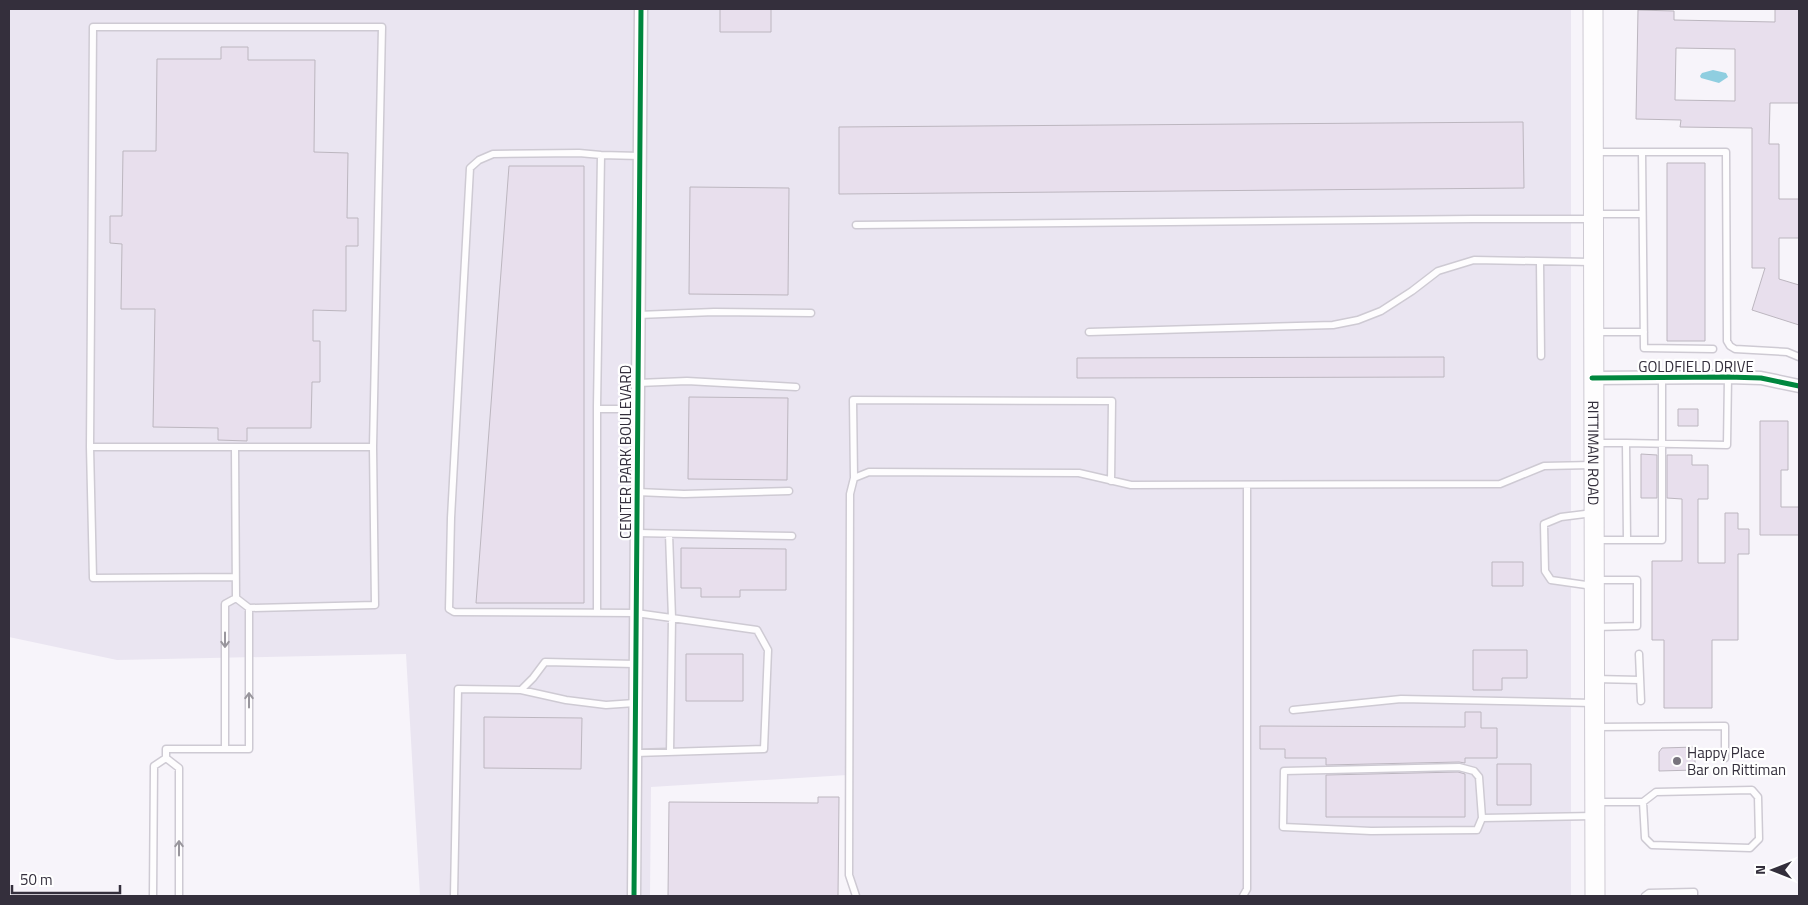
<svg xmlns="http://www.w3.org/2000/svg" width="1808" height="905" font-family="'Titillium Web',sans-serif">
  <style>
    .built { fill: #eae5f1 }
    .water { fill: #8fcee0 }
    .building { fill: #e8dfed; stroke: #bcb6bf; fill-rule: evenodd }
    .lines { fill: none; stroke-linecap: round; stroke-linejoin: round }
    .service-casing { stroke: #cecad3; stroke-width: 9 }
    .minor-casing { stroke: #cecad3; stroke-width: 15 }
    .secondary-casing { stroke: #cecad3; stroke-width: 21 }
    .service { stroke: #fefdfe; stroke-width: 6 }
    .minor { stroke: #fefdfe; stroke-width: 12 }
    .secondary { stroke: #fefdfe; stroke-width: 19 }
    .cycleway-casing { stroke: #fff; stroke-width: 8 }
    .cycleway { stroke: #00873e; stroke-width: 5 }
    .oneway { stroke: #99969d }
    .poi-dot { fill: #78747e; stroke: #fff; stroke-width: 2 }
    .labels { text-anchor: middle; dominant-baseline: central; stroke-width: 4.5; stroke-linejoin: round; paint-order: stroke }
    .street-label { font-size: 15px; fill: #342f3c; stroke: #fff }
    .poi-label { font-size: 15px; fill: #342f3c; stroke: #fff; text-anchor: start }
  </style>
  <rect width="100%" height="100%" fill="#f7f4fa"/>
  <!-- built -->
  <path class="built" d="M 9,9 L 1571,9 L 1571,896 L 852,896 L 847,775 L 651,787 L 650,896 L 420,896 L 406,654 L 117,660 L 9,637 Z"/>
  <!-- water -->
  <path class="water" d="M 1713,70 L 1726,73 L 1728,77 L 1719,83 L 1701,78 L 1700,76 L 1702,73 Z"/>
  <!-- building -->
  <path class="building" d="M 720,9 L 771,9 L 771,32 L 720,32 Z
    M 1775,9 L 1799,9 L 1799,103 L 1770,103 L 1769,144 L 1779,144 L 1779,199 L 1799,199 L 1799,238 L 1779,238 L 1779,279 L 1799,285 L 1799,325 L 1752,310 L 1765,268 L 1752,268 L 1752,128 L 1680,127 L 1681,120 L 1636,119 L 1638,10 L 1674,11 L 1674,20 L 1775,22 ZM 1676,48 L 1735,49 L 1735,101 L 1675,100 Z
    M 221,47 L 248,47 L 248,60 L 315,60 L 314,152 L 348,153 L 347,218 L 358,218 L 358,246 L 346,246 L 346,311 L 313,310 L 313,341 L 320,341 L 320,382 L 312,382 L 311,428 L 247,428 L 247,441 L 218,440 L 218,428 L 153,427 L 155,309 L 121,309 L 122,244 L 110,243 L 110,216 L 122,216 L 123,151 L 156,151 L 157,59 L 221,59 Z
    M 1523,122 L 1524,188 L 839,194 L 839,127 Z
    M 1667,163 L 1705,163 L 1705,341 L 1667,341 Z
    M 509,166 L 584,166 L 584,603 L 476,603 Z
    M 690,187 L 789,188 L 788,295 L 689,294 Z
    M 1444,357 L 1444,377 L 1077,378 L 1077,358 Z
    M 689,397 L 788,398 L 787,480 L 688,479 Z
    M 1678,409 L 1698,409 L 1698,426 L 1678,426 Z
    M 1760,421 L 1788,421 L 1788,470 L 1781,470 L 1781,507 L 1799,507 L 1799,535 L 1760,535 Z
    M 1641,454 L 1657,455 L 1657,498 L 1641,498 Z
    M 1667,455 L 1692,455 L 1692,465 L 1708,465 L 1708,499 L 1698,499 L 1698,563 L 1725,563 L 1725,513 L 1738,513 L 1738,529 L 1749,529 L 1749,554 L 1738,554 L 1738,640 L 1712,640 L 1712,708 L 1664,708 L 1664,640 L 1652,640 L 1652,561 L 1682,561 L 1682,499 L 1667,498 Z
    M 681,548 L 786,549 L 786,590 L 740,590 L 740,597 L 701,597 L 701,588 L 681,588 Z
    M 1492,562 L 1523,562 L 1523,586 L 1492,586 Z
    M 1473,650 L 1527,650 L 1527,678 L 1502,678 L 1502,690 L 1473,690 Z
    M 686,654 L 743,654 L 743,701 L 686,701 Z
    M 1465,712 L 1481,712 L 1481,728 L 1497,728 L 1497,758 L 1465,758 L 1465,763 L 1459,762 L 1326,765 L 1326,758 L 1285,758 L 1285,749 L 1260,749 L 1260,726 L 1465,727 Z
    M 484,717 L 582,718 L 581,769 L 484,768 Z
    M 1695,747 L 1695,770 L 1659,771 L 1659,752 L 1662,748 Z
    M 1497,764 L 1531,764 L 1531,805 L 1497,805 Z
    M 1458,772 L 1465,774 L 1465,817 L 1326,817 L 1326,775 Z
    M 818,797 L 839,797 L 838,896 L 668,896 L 669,802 L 818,803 Z"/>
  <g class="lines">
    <defs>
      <path id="service" d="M 1596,152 L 1726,152 L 1727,341 L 1730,346 L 1735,349 L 1787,352 L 1799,357
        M 1642,152 L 1644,348 L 1713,349
        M 1596,214 L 1642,214
        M 856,225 L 1473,219 L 1591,219
        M 1540,262 L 1541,356
        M 638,315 L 714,312 L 811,313
        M 1089,332 L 1333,325 L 1358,320 L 1381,311 L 1412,291 L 1438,271 L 1474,260 L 1591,262
        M 1596,332 L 1644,332
        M 638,383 L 687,381 L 796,387
        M 597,409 L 638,409
        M 1597,443 L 1626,443
        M 90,447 L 373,447
        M 854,478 L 853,400 L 1112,401 L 1111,481
        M 637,492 L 684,494 L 789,491
        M 1593,513 L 1561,517 L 1544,524 L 1545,571 L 1551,580 L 1593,586
        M 637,533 L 792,536
        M 669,534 L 672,618 L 670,752
        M 1595,540 L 1662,540 L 1662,378
        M 1627,540 L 1626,443 L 1727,445 L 1728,377
        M 235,577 L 93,578 L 90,447 L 93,27 L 382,27 L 373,447 L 375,605 L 249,608
        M 597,613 L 597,407 L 601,155
        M 1595,627 L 1637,626 L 1637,580 L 1597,580
        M 1639,654 L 1641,701
        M 1595,679 L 1640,680
        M 521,690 L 566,700 L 606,705 L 635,703
        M 1293,710 L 1401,699 L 1593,703
        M 1596,727 L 1725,726 L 1725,758
        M 225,748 L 225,604 L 236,598
        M 635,753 L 764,749 L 768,650 L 757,630 L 636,613 L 454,612 L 449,609 L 451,518 L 470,168 L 479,160 L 493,154 L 579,153 L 601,155 L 640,156
        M 166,758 L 166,749 L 249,749 L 249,608 L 236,598 L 235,448
        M 166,758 L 179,768 L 179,896
        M 1596,802 L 1643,802 L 1656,792 L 1752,790 L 1758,797 L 1759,839 L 1750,848 L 1652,845 L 1645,838 L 1643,802
        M 1482,818 L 1477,830 L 1371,831 L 1283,827 L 1284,771 L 1459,767 L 1474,771 L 1479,777 L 1482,818 L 1594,816
        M 153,896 L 154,766 L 166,758
        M 454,896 L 458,689 L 521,690 L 533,678 L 545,662 L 635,664
        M 856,896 L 849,875 L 850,494 L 854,478 L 869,472 L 1079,473 L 1131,485 L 1500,484 L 1544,466 L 1592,465
        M 1243,896 L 1247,889 L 1247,485
        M 1645,896 L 1649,893 L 1694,892 L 1694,896"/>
      <path id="minor" d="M 1592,378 L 1728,377 L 1761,378 L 1799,386
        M 634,896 L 641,9"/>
      <g id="secondary">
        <path id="s1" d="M 1593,9 L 1595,896"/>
      </g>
    </defs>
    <!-- service casing -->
    <use href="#service" class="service-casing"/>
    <!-- minor casing -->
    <use href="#minor" class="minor-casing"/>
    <!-- secondary casing -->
    <use href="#secondary" class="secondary-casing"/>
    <!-- service -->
    <use href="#service" class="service"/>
    <!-- minor -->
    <use href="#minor" class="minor"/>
    <!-- secondary -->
    <use href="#secondary" class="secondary"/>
    <defs>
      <path id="cycleway" d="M 1592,378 L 1728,377 L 1761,378 L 1799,386
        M 634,896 L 641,9"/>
    </defs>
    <!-- cycleway casing -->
    <use href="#cycleway" class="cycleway-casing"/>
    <!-- cycleway -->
    <use href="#cycleway" class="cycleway"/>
  </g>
  <!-- one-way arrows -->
  <defs><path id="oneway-shaft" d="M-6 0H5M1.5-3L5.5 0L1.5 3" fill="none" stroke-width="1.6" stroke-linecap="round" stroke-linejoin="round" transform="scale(1.25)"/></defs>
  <g class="oneway">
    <use href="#oneway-shaft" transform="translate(225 640) rotate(90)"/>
    <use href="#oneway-shaft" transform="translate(249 700) rotate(-90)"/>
    <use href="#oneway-shaft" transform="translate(179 848) rotate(-90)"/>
  </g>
  <!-- markers -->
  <circle class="poi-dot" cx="1677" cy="761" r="5"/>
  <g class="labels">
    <!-- street labels -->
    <g class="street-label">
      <text x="1696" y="366">GOLDFIELD DRIVE</text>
      <text transform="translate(625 452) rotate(-90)">CENTER PARK BOULEVARD</text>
      <text stroke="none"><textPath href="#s1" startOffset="444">RITTIMAN ROAD</textPath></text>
    </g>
    <!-- poi labels -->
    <g class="poi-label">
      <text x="1687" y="752">Happy Place<tspan x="1687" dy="17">Bar on Rittiman</tspan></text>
    </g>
  </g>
  <!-- border -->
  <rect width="1808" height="905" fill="none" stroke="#342f3c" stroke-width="20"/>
  <!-- north arrow -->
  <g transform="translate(1773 870) rotate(270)" stroke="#ffffff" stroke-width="4" paint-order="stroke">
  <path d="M0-4L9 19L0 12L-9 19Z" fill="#342f3c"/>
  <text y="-8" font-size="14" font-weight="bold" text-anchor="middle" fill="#342f3c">N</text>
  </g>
  <!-- scale -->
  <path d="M12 885v8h108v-8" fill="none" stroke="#342f3c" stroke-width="2.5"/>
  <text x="20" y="885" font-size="15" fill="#342f3c" stroke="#ffffff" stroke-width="4" paint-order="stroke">50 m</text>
</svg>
